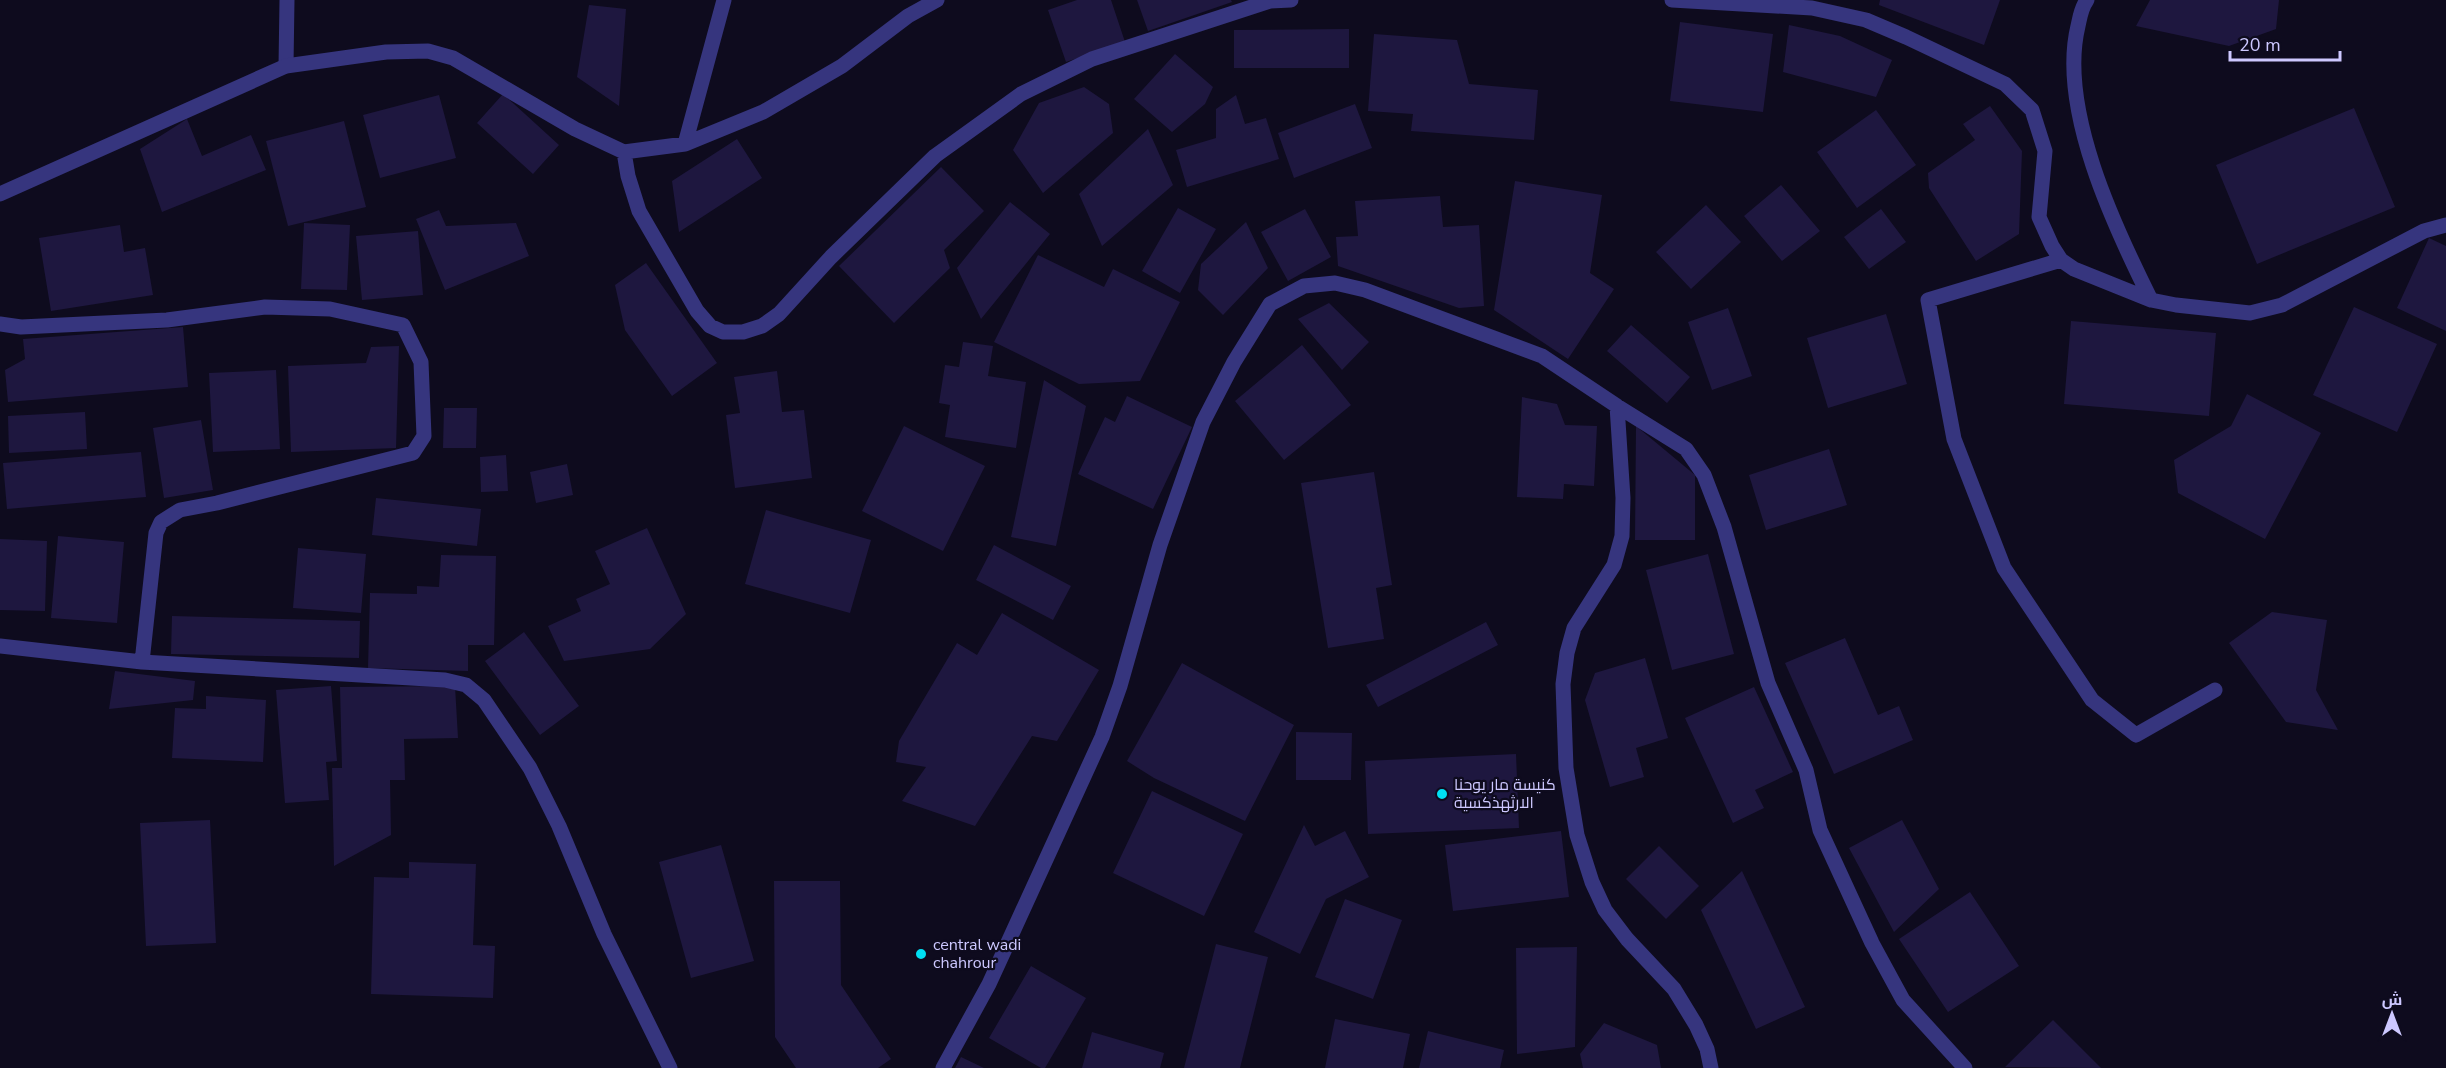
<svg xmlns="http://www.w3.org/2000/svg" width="2446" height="1068" font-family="'Nunito Sans',Cairo,sans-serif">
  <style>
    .building { fill: #1e173f }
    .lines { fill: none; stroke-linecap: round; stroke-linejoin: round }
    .lane { stroke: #36357e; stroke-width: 15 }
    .street { stroke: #36357e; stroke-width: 15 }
    .poi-dot { fill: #00dff3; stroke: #0e0b1e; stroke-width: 2 }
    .labels { text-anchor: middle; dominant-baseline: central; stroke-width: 4.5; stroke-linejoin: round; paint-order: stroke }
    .poi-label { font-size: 16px; fill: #cdc8ff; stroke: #0e0b1e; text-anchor: start }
  </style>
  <rect width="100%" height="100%" fill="#0e0b1e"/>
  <!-- building -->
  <path class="building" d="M 1077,0 L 1111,0 L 1125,42 L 1066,62 L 1048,10 Z
    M 1137,0 L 1231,0 L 1232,2 L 1148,31 Z
    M 1880,0 L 2000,0 L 1984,45 L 1879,5 Z
    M 2150,0 L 2279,0 L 2276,29 L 2229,46 L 2136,26 Z
    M 589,5 L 626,9 L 619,106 L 577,77 Z
    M 1680,22 L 1773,34 L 1763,112 L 1670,101 Z
    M 1789,25 L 1840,36 L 1892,60 L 1876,97 L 1783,72 Z
    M 1349,29 L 1349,68 L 1234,68 L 1234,30 Z
    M 1374,34 L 1457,40 L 1469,84 L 1538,90 L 1534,140 L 1411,131 L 1413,114 L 1368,111 Z
    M 1175,54 L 1213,87 L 1205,104 L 1172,132 L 1134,99 Z
    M 1084,87 L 1109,104 L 1113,133 L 1043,193 L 1013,150 L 1039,103 Z
    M 503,94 L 559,145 L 533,174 L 477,123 Z
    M 439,95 L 456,158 L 380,178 L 363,115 Z
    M 1236,95 L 1245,124 L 1266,118 L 1279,159 L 1187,187 L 1176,150 L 1216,138 L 1216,109 Z
    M 1355,104 L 1372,148 L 1294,178 L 1278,133 Z
    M 1990,106 L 2022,151 L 2019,234 L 1976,261 L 1929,188 L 1928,173 L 1975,140 L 1963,124 Z
    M 2354,108 L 2395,207 L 2257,264 L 2216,165 Z
    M 1876,110 L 1916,165 L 1857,208 L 1817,152 Z
    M 187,119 L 202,156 L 251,135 L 266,170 L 162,212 L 140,149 Z
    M 344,121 L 366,207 L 288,226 L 266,141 Z
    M 1148,129 L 1173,185 L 1102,246 L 1079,194 Z
    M 737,139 L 762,178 L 679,232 L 672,181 Z
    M 941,167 L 984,211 L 944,250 L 950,268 L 894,323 L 839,266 Z
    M 1515,181 L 1602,195 L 1590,273 L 1614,289 L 1568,359 L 1494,310 Z
    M 1781,185 L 1820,231 L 1782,261 L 1744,216 Z
    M 1440,196 L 1443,227 L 1479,225 L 1484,306 L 1459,308 L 1338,266 L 1336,237 L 1358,236 L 1355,201 Z
    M 1010,202 L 1050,234 L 981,319 L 957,268 Z
    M 1706,205 L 1741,242 L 1691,289 L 1656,252 Z
    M 1178,208 L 1216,229 L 1180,293 L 1142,271 Z
    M 1305,209 L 1331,257 L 1288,281 L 1261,232 Z
    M 1881,209 L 1906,242 L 1869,269 L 1844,237 Z
    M 439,210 L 446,226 L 516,223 L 529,256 L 445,290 L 416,219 Z
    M 1246,222 L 1268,268 L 1223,315 L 1198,290 L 1201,264 Z
    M 304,223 L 350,225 L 347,290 L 301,289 Z
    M 120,225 L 124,252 L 145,248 L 153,295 L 51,311 L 39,238 Z
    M 418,231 L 423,295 L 362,300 L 356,236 Z
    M 2429,238 L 2446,246 L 2446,331 L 2397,308 Z
    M 1038,255 L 1104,287 L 1113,269 L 1180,302 L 1140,381 L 1079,384 L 994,342 Z
    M 646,263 L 717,363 L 672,396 L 625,330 L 615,285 Z
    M 1329,303 L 1369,342 L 1342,370 L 1298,319 Z
    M 2354,307 L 2437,344 L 2397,432 L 2313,395 Z
    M 1728,308 L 1752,376 L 1712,390 L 1688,322 Z
    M 1886,314 L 1907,384 L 1828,408 L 1807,338 Z
    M 2071,321 L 2216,333 L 2209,416 L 2064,404 Z
    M 1631,325 L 1690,377 L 1667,403 L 1607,351 Z
    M 183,327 L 188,387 L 8,402 L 5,370 L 25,359 L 23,339 Z
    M 963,342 L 993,346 L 988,376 L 1026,382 L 1016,448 L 945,437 L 950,405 L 939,403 L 945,365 L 959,367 Z
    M 1302,345 L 1351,405 L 1284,460 L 1235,401 Z
    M 399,346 L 396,448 L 291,452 L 288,366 L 366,363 L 371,347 Z
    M 276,370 L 280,449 L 213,452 L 209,373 Z
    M 777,371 L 782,412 L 804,410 L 812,478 L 735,488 L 726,415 L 740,413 L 734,377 Z
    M 1044,380 L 1086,406 L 1056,546 L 1011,537 Z
    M 2247,394 L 2321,433 L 2265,539 L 2178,493 L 2174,460 L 2231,426 Z
    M 1127,396 L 1192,427 L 1153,509 L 1078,474 L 1105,417 L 1115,422 Z
    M 1522,397 L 1557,404 L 1565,425 L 1597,426 L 1594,486 L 1564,484 L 1563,499 L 1517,497 Z
    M 444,408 L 477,408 L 476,448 L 443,448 Z
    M 85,412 L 87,449 L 9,453 L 8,416 Z
    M 201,420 L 213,490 L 164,498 L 153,428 Z
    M 904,426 L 985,466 L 943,551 L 862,511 Z
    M 1636,426 L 1695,475 L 1695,540 L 1635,540 Z
    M 1829,449 L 1847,505 L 1766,530 L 1749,475 Z
    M 141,452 L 146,497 L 7,509 L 3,463 Z
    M 506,455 L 508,491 L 481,492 L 480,457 Z
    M 567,464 L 573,495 L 536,503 L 530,472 Z
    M 1374,472 L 1392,585 L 1376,588 L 1384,639 L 1328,648 L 1301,483 Z
    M 376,498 L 481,509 L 477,546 L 372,535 Z
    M 766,510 L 871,540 L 850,613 L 745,584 Z
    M 647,528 L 686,614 L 650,649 L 564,661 L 548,626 L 581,611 L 576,599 L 610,584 L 595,551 Z
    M 58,536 L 124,542 L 117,623 L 51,618 Z
    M 0,539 L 47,541 L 45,611 L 0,610 Z
    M 994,545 L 1071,586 L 1053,620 L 976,580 Z
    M 298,548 L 366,554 L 361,613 L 293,608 Z
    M 1708,554 L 1734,654 L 1672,670 L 1646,570 Z
    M 441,555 L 496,556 L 494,645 L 468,645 L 468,671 L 368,668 L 370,593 L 417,594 L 417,586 L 439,587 Z
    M 2272,612 L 2327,620 L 2316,690 L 2338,730 L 2286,722 L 2229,643 Z
    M 1002,613 L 1099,670 L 1057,741 L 1032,736 L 975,826 L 902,801 L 926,767 L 896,762 L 899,741 L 957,643 L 977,655 Z
    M 172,616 L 360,621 L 359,658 L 171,654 Z
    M 1486,622 L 1498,645 L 1378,707 L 1366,685 Z
    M 524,632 L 579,706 L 540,735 L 485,661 Z
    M 1845,638 L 1878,715 L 1899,706 L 1913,740 L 1834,774 L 1785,663 Z
    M 1645,658 L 1668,738 L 1636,748 L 1644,777 L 1610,787 L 1585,700 L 1595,673 Z
    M 1182,663 L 1294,725 L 1245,821 L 1154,778 L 1127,761 Z
    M 115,671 L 195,681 L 193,700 L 109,709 Z
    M 331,686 L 337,761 L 326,762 L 329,800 L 285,803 L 276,690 Z
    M 455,686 L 458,738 L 404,739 L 405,780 L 390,780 L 391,835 L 334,866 L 332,768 L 342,768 L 340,687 Z
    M 1754,687 L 1793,772 L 1755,790 L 1764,808 L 1733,823 L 1685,718 Z
    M 206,696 L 266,700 L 263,762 L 172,758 L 175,708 L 206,709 Z
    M 1296,732 L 1352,733 L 1351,780 L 1296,780 Z
    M 1516,754 L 1519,828 L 1368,834 L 1365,761 Z
    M 1152,791 L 1243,834 L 1204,916 L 1113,873 Z
    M 210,820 L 216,943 L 146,946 L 140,823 Z
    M 1902,820 L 1939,889 L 1894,932 L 1849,848 Z
    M 1304,825 L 1315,846 L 1345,831 L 1369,877 L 1326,899 L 1300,954 L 1254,932 Z
    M 1561,831 L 1569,897 L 1453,911 L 1445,845 Z
    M 721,845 L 754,961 L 691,978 L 659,862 Z
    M 1659,846 L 1699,886 L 1666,919 L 1626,879 Z
    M 409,862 L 476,864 L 473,945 L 495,946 L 493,998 L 371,994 L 374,877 L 409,878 Z
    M 1742,871 L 1805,1007 L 1756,1029 L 1701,910 Z
    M 774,881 L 840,881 L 841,985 L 891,1059 L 878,1068 L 796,1068 L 775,1037 Z
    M 1970,892 L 2019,966 L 1948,1012 L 1899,939 Z
    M 1345,899 L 1402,920 L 1373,999 L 1315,977 Z
    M 1216,944 L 1268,957 L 1240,1068 L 1184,1068 Z
    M 1577,947 L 1575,1047 L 1517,1054 L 1516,948 Z
    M 1031,966 L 1086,998 L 1045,1068 L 1041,1068 L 989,1038 Z
    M 1335,1019 L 1410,1034 L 1403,1068 L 1325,1068 Z
    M 2053,1020 L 2101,1068 L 2005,1067 Z
    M 1604,1023 L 1657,1045 L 1661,1068 L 1583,1068 L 1580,1054 Z
    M 1428,1031 L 1504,1050 L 1500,1068 L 1419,1068 Z
    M 1092,1032 L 1164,1053 L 1160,1068 L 1082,1068 Z
    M 961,1057 L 984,1068 L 955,1068 Z"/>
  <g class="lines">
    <!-- lane -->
    <path class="lane" d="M 286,66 L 287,0"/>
    <!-- street -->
    <path class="street" d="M 1672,0 L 1812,8 L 1866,20 L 1906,37 L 2005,84 L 2032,110 L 2045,151 L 2039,217 L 2052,246 L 2061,260 L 2074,269 L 2151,300
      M 2087,0 C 2081,8 2080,17 2078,26 C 2058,108 2114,226 2151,300 L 2176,305 L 2250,313 L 2282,305 L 2424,231 L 2446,225
      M 685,144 L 724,0
      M 624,152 L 628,176 L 639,211 L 697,311 L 710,326 L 723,332 L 743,332 L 762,326 L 779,314 L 831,257 L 935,156 L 1021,94 L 1092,59 L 1270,1 L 1291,0
      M 0,194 L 286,66 L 386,52 L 428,51 L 453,58 L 575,129 L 624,152 L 685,144 L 763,112 L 842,66 L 908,16 L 937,0
      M 2061,260 L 1928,300 L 1954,439 L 2004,568 L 2092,700 L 2136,735 L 2215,690
      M 0,324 L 21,327 L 167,320 L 265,307 L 330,309 L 403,325 L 421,362 L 424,436 L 413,453 L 217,503 L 180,510 L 161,522 L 156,533 L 142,662
      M 1617,406 L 1686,449 L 1704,475 L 1724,527 L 1768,683 L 1806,770 L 1820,830 L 1872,943 L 1903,1000 L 1965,1068
      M 0,646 L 142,662 L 445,680 L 466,685 L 484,700 L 530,768 L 559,826 L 604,934 L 670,1068
      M 943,1068 L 989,984 L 1102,737 L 1120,686 L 1160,545 L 1203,422 L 1234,362 L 1270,304 L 1304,286 L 1335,283 L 1365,290 L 1542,356 L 1617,406 L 1623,498 L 1622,536 L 1614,565 L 1574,628 L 1567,653 L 1563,684 L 1566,768 L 1577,835 L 1592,882 L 1605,910 L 1627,939 L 1674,989 L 1696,1025 L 1707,1049 L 1711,1068"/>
  </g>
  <!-- markers -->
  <g class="poi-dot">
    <circle cx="1442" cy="794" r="6"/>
    <circle cx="921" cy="954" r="6"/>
  </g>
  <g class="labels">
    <!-- poi labels -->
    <g class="poi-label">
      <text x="1454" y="785">كنيسة مار يوحنا<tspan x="1454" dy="18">الارثهذكسية</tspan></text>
      <text x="933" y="945">central wadi<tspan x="933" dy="18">chahrour</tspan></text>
    </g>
  </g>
  <!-- north arrow -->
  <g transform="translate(2392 1014)" stroke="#0e0b1e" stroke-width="4.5" paint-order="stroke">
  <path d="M0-4.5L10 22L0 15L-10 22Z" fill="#cdc8ff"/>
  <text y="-9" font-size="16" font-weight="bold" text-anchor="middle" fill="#cdc8ff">ش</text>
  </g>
  <!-- scale -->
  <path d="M2230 51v9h110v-9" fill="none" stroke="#cdc8ff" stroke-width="3"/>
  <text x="2239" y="51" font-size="18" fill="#cdc8ff" stroke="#0e0b1e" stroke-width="4.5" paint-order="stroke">20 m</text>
</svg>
